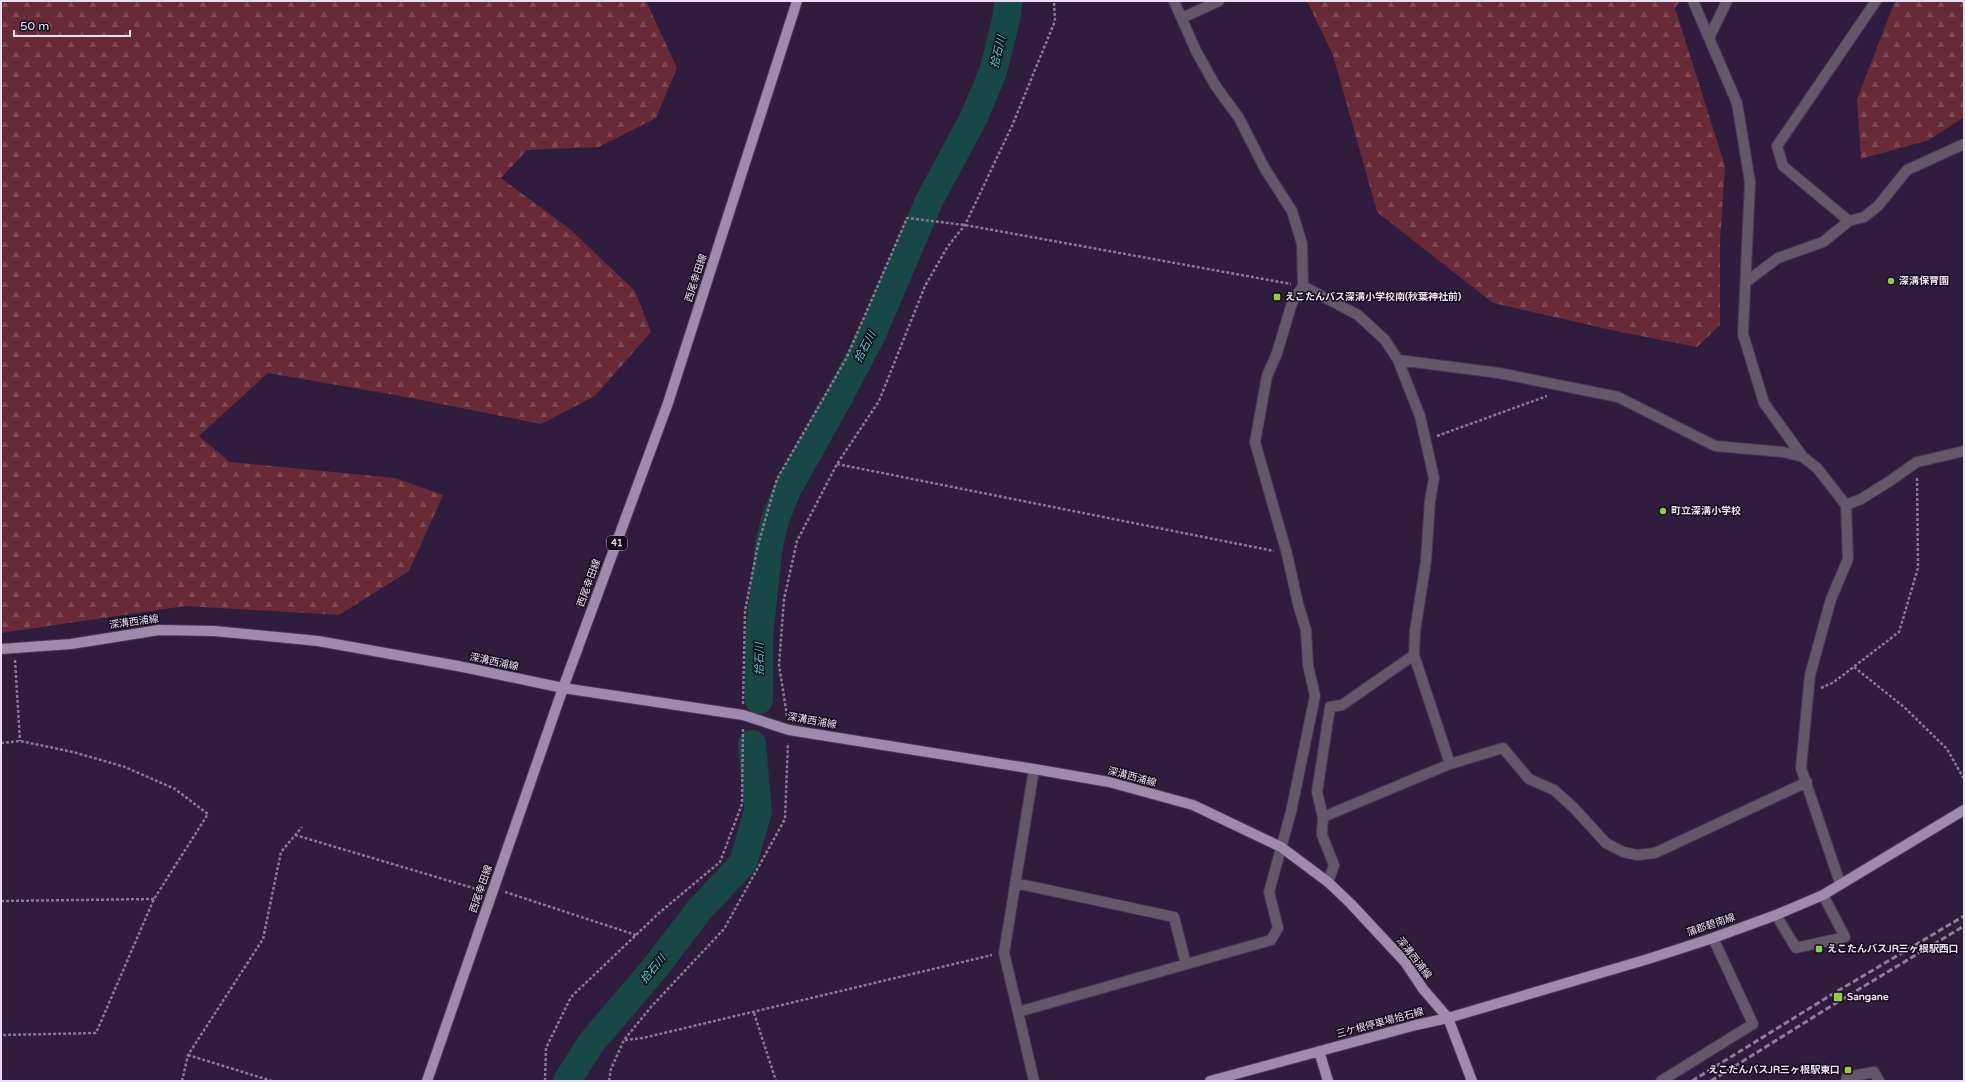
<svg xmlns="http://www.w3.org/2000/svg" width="1965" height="1082" font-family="'Varela Round','Noto Sans JP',sans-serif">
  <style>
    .forest { fill: url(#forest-firs) }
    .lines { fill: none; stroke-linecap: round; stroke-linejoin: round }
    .river { stroke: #184845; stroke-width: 28 }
    .minor-casing { stroke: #4a3758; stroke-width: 12 }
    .major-casing { stroke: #4a3758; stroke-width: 12 }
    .path { stroke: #887895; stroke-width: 2.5; stroke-dasharray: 3 2; stroke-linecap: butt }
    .minor { stroke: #62586a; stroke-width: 10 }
    .major { stroke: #9d8aad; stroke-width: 10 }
    .rail { stroke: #8d7d99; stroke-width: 3; stroke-dasharray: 6 3; stroke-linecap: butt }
    .poi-dot { fill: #90cd40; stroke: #140b1a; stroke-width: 1.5 }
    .labels { text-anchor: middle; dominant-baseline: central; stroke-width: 3; stroke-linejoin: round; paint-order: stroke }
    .shield { fill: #140b1a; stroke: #aa9fb4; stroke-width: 1 }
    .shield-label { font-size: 9px; font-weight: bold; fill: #ebdff6 }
    .street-label { font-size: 10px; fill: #ebdff6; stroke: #140b1a }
    .poi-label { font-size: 10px; font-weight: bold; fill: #ebdff6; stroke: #140b1a; text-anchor: start }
    .water-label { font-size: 11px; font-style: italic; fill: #3ddad2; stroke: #140b1a }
  </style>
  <defs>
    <pattern id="forest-firs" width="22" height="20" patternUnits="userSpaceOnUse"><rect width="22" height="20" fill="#682a36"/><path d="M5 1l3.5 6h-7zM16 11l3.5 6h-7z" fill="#7e4854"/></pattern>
  </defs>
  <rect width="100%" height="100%" fill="#301c3e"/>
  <!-- forest -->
  <path class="forest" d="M 1,1 L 646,1 L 677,68 L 656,118 L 599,147 L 527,150 L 501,178 L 571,230 L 635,291 L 651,332 L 595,396 L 541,424 L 406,397 L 268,373 L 199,436 L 230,462 L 395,478 L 443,495 L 409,571 L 339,615 L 185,606 L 1,633 Z
    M 1307,1 L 1680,1 L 1675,8 L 1725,166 L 1720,242 L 1720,325 L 1697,347 L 1611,330 L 1493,303 L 1377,212 L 1333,55 Z
    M 1895,1 L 1964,1 L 1964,117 L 1929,140 L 1861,159 L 1857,99 Z"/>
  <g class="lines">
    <!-- river -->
    <path class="river" d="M 759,700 L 759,636 L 769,545 L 775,520 L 787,490 L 838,399 L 873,332 L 929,201 L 974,117 L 993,72 L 1007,15 L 1008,1
      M 567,1081 L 591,1043 L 654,969 L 700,909 L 743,863 L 758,811 L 752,744"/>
    <defs>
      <path id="minor" d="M 1693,1 L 1737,103 L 1750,182 L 1743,334 L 1764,403 L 1803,457 L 1817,468 L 1846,505 L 1848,559 L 1831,599 L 1810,675 L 1801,768 L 1840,883
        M 1182,18 L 1219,1
        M 1709,38 L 1727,1
        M 1849,221 L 1783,166 L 1777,146 L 1876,1
        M 1746,282 L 1778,258 L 1823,242 L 1849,221 L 1864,217 L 1878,206 L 1907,170 L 1964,144
        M 1303,286 L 1358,315 L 1385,340 L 1398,360 L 1420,416 L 1434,478 L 1430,501 L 1426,561 L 1415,631 L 1414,655 L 1450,764 L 1503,748 L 1529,779 L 1554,790 L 1573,807 L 1606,843 L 1623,852 L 1637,855 L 1655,853 L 1807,782
        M 1398,360 L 1499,373 L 1618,397 L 1715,446 L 1783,452 L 1803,457
        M 1846,505 L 1861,499 L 1890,481 L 1917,462 L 1964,451
        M 1323,817 L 1450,764
        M 1328,882 L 1334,865 L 1322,835 L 1323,817 L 1317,792 L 1330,707 L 1342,705 L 1414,655
        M 1015,883 L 1174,917 L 1186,964
        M 1776,915 L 1796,948 L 1845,937 L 1823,895
        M 1018,1012 L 1004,953 L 1034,769
        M 1034,1081 L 1018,1012 L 1271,940 L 1278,928 L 1269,892 L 1291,812 L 1315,696 L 1308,665 L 1306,630 L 1298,604 L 1287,554 L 1255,442 L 1267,376 L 1277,353 L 1292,303 L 1303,286 L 1302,244 L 1292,211 L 1265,169 L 1239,118 L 1215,85 L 1196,51 L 1174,1
        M 1661,1081 L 1753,1024 L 1713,938
        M 1846,1081 L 1847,1077 L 1874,1072 L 1879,1081"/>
      <path id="major" d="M 1,649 L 71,644 L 159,630 L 214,631 L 318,641 L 458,666 L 563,688 L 743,715 L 789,730 L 1034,769 L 1109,782 L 1193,805 L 1281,847 L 1328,882 L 1351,904 L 1405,962 L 1423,989 L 1448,1018 L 1472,1081
        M 1319,1051 L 1328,1081
        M 427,1081 L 563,688 L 668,403 L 797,1
        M 1210,1081 L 1416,1025 L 1448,1018 L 1648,959 L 1713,938 L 1776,915 L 1823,895 L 1964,810"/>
    </defs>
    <!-- minor casing -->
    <use href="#minor" class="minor-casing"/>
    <!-- major casing -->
    <use href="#major" class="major-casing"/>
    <!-- path -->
    <path class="path" d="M 1437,436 L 1547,396
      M 837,464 L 1274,551
      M 15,660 L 20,741
      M 1854,667 L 1904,707 L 1947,749 L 1964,779
      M 1821,688 L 1834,682 L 1899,632 L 1918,568 L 1917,476
      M 743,704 L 745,611 L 758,545 L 777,479 L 846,359 L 907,218 L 965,225 L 1291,284
      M 787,716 L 779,665 L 784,599 L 797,541 L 837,464 L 879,401 L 925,286 L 948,246 L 965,225 L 1012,126 L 1055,21 L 1054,1
      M 1,743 L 20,741 L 73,752 L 125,767 L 175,789 L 208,814 L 154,899 L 96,1033 L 1,1035
      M 295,835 L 480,890
      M 505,892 L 636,935
      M 1,901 L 154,899
      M 754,1013 L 776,1081
      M 625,1040 L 643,1038 L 992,955
      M 188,1055 L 272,1081
      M 182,1081 L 188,1055 L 263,939 L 281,852 L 302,827
      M 545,1081 L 546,1048 L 571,997 L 659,913 L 720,862 L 742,804 L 743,727
      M 609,1081 L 611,1069 L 624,1040 L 651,1007 L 724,929 L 785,819 L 788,743"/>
    <!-- minor -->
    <use href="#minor" class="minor"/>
    <!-- major -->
    <use href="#major" class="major"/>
    <!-- rail -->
    <path class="rail" d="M 1692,1081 L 1831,995 L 1964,916
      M 1711,1081 L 1836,1003 L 1964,926"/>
  </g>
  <!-- markers -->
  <g class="poi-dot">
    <circle cx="1891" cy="281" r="4"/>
    <rect x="1273" y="293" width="8" height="8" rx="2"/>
    <circle cx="1663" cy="511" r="4"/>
    <rect x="1815" y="945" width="8" height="8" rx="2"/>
    <rect x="1833" y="992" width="10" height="10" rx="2"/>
    <rect x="1844" y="1066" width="8" height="8" rx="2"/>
  </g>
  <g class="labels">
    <!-- shield labels -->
    <rect class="shield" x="607" y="536" width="20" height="14" rx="3"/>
    <g class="shield-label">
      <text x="617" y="543">41</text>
    </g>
    <!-- street labels -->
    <g class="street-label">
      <text transform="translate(696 278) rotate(-72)">西尾幸田線</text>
      <text transform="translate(589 583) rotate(-70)">西尾幸田線</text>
      <text transform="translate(134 622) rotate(-8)">深溝西浦線</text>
      <text transform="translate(494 662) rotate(12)">深溝西浦線</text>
      <text transform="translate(812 721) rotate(10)">深溝西浦線</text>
      <text transform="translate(1132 777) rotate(15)">深溝西浦線</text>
      <text transform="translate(481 889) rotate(-71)">西尾幸田線</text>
      <text transform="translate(1711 925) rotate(-19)">蒲郡碧南線</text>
      <text transform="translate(1414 958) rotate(52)">深溝西浦線</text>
      <text transform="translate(1380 1023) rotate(-15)">三ケ根停車場拾石線</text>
    </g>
    <!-- poi labels -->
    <g class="poi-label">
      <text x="1899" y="281">深溝保育園</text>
      <text x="1285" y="297">えこたんバス深溝小学校南(秋葉神社前)</text>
      <text x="1671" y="511">町立深溝小学校</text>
      <text x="1827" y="949">えこたんバスJR三ヶ根駅西口</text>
      <text x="1847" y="997">Sangane</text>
      <text x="1840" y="1070" text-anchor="end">えこたんバスJR三ヶ根駅東口</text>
    </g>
    <!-- water labels -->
    <g class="water-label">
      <text transform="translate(998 52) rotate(-76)">拾石川</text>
      <text transform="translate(865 347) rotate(-62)">拾石川</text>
      <text transform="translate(759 659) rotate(-90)">拾石川</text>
      <text transform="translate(653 969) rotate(-51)">拾石川</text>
    </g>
  </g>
  <!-- border -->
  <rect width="1965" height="1082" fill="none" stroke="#ebdff6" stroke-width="4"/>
  <!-- scale -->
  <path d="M14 30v6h116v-6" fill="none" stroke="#ebdff6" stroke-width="2"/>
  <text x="20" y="30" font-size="12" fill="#ebdff6" stroke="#140b1a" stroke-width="3" paint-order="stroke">50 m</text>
</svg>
